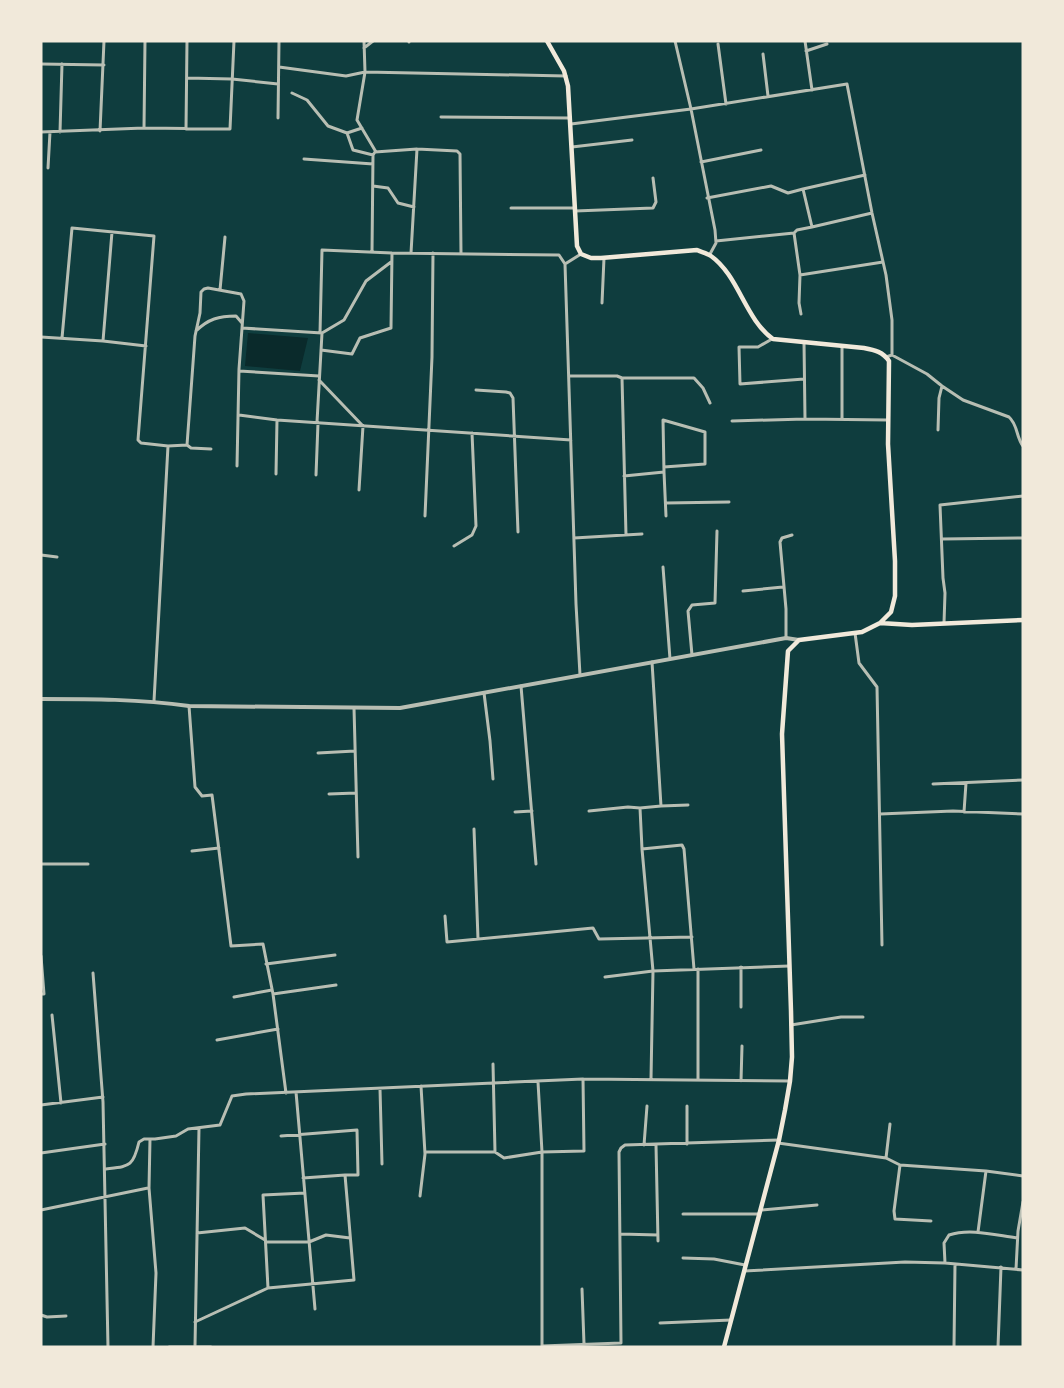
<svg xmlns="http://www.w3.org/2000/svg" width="1064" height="1388" font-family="'Noto Serif',serif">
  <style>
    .water { fill: #0a2a2b }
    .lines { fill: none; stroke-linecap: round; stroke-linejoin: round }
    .minor { stroke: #b8beb3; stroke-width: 3 }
    .tertiary { stroke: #b8beb3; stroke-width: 4 }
    .secondary { stroke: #f1e9da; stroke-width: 4.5 }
  </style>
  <rect width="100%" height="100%" fill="#0f3d3e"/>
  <!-- water -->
  <path class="water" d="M 248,333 L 308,338 L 300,371 L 245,366 Z"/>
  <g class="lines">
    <!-- minor -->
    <path class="minor" d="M 364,41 L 365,72 L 357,120 L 376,152
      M 675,41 L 691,109 L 715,230 L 716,243 L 710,254
      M 805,41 L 812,90
      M 409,42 L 409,41
      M 718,44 L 726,104
      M 364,48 L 373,41
      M 806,51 L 827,44
      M 763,54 L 768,96
      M 41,64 L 104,65
      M 279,67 L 346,76 L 365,72 L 566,76
      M 187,78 L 232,79 L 278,84
      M 292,93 L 307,100 L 328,126 L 347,133 L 353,150 L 373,155
      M 441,117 L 570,118
      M 278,118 L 279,41
      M 571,124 L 691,109 L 847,84 L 872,213 L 886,275 L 892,320 L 892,355
      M 144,128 L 145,41
      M 186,129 L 187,41
      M 100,131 L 104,41
      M 41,132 L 144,128 L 230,129 L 234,41
      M 60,132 L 62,64
      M 347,133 L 362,128
      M 572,147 L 632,140
      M 304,159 L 373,164
      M 701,162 L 761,150
      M 48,168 L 50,132
      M 373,186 L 388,188 L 398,203 L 414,207
      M 803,189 L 865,175
      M 707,198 L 771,186 L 788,193 L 803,189 L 812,227 L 797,230 L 794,233 L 800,275 L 799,303 L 801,314
      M 511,208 L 575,208
      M 575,211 L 653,208 L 656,202 L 653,178
      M 812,227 L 872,213
      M 716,241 L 794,233
      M 372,252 L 373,155 L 375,152 L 417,149 L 457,151 L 460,154 L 461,254
      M 411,253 L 417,149
      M 800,275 L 883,262
      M 220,290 L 225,237
      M 602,303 L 604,258
      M 242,328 L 322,333 L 317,422
      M 196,331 C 208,319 219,316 236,316 L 242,323
      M 320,333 L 322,250 L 392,253 L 559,255 L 565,264
      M 322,333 L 344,320 L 366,281 L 391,262
      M 41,337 L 103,341 L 146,346
      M 62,338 L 72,228 L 154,236 L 138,440 L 141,443 L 168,446 L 187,445 L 191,448 L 211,449
      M 772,339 L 758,347 L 739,347 L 740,384 L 804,379
      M 103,341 L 112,232
      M 804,342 L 805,419
      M 321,350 L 352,354 L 360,338 L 391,328 L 392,253
      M 886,357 L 892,355 L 927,374 L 942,386 L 963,400 L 1009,417 C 1018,425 1016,437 1023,446
      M 239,371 L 319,376
      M 569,376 L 617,376 L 622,378 L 626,535
      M 622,378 L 694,378 L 703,388 L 710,403
      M 319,380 L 363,426 L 359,490
      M 476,390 L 506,392 L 510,393 L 513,398 L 518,532
      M 239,415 L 277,420 L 571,440
      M 842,419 L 842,346
      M 732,421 L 805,419 L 888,420
      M 938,430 L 939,398 L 942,386
      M 187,445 L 195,336 L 200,313 L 201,292 L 204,289 L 208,288 L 241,294 L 244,301 L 239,369 L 237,466
      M 664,472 L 666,516
      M 276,474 L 277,420
      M 316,475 L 318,423
      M 624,476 L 664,472 L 663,420 L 705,432 L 705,464 L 664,467
      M 666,503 L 729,502
      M 425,516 L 432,357 L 433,253
      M 574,538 L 642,534
      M 942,539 L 1023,538
      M 454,546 L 472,535 L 476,526 L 472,433
      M 41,555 L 57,557
      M 663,567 L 670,659
      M 743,591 L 783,587
      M 944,623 L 945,593 L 943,578 L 940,505 L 1023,496
      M 855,633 L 859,663 L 877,687 L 882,945
      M 786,638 L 786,609 L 780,542 L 782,538 L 792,535
      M 692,655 L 688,611 L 692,605 L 715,603 L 717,531
      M 580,675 L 576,604 L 565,264 L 581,254
      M 521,686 L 536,864
      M 484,693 L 490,741 L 493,779
      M 154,701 L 168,446
      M 189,706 L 195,787 L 202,796 L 212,795 L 231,946 L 263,944 L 273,994 L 286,1093
      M 354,708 L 358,857
      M 318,753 L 355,751
      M 933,784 L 1023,780
      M 329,794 L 356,793
      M 661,806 L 688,805
      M 589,811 L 628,807 L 640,808
      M 515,812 L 532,811
      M 964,812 L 966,783
      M 880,814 L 953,811 L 1023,814
      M 474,829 L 478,939
      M 642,849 L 640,808 L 661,806 L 652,662
      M 192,851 L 219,848
      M 41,864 L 88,864
      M 445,916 L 447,942 L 593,928 L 599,939 L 692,937
      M 41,956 L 44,994 L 41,994
      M 266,964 L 335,955
      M 694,969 L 684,849 L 682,845 L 642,849 L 653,971 L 789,966
      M 93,973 L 103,1102 L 108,1347
      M 605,977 L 653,971 L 651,1079
      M 273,994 L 336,985
      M 234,997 L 272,990
      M 741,1007 L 741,967
      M 52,1015 L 61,1103
      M 791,1025 L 841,1017 L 863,1017
      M 217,1040 L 278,1029
      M 493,1064 L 495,1152
      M 698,1080 L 698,969
      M 741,1081 L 742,1046
      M 538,1082 L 542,1152 L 542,1346 L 621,1343 L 619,1152 L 621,1148 L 625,1145 L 779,1140
      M 380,1089 L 382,1164
      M 296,1092 L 315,1309
      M 41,1105 L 103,1097
      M 281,1136 L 357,1130 L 358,1175 L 345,1175 L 354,1280 L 268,1288 L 263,1195 L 305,1193
      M 150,1139 L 149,1188 L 156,1273 L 153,1347
      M 778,1143 L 886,1158 L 900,1165 L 986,1171 L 1023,1176
      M 687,1144 L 687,1106
      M 644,1145 L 647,1106
      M 656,1145 L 658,1241
      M 425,1152 L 495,1152 L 504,1158 L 542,1152 L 584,1151 L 583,1079
      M 41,1153 L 105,1144
      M 886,1158 L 890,1124
      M 900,1165 L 894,1211 L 895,1219 L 931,1221
      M 106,1169 C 130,1166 133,1167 139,1142 L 144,1139 L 155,1139 L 176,1136 L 188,1129 L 220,1125 L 232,1096 L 246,1094 L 583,1079 L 790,1081
      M 303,1178 L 345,1175
      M 420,1196 L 425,1154 L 421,1086
      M 41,1210 L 148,1188
      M 761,1210 L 817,1205
      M 683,1214 L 759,1214
      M 978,1232 L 986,1171
      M 197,1233 L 245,1228 L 265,1240
      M 620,1234 L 658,1235
      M 266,1242 L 309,1242 L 326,1235 L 350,1238
      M 683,1258 L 714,1259 L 745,1265
      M 945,1263 L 944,1243 L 949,1235 C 970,1228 995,1235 1017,1238
      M 1016,1269 L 1018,1231 L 1023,1202
      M 744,1271 L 905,1262 L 945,1263 L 1023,1270
      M 582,1289 L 584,1344
      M 41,1315 L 47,1317 L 66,1316
      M 195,1322 L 268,1288
      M 660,1323 L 731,1320
      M 195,1346 L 199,1128
      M 169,1347 L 211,1347
      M 954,1347 L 955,1264
      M 998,1347 L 1001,1267"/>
    <!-- tertiary -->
    <path class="tertiary" d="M 41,699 C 91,699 139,699 189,706 L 400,708 L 786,638 L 799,640"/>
    <!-- secondary -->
    <path class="secondary" d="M 547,41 L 564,71 L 568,86 L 577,246 L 581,254 L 591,258 L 601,258 L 697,250 C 701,252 707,253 711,256 C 739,276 745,319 773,339 L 864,348 C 875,350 883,352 889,361 L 888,444 L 895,561 L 895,596 L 891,612 L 880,623 L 862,632 L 799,640 L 788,651 L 782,734 L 791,1011 L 792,1057 L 790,1081 L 785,1110 L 779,1140 L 724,1347
      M 880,623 L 912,625 L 1023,620"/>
  </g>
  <!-- border -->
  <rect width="1064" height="1388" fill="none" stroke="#f1e9da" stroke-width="85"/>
</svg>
